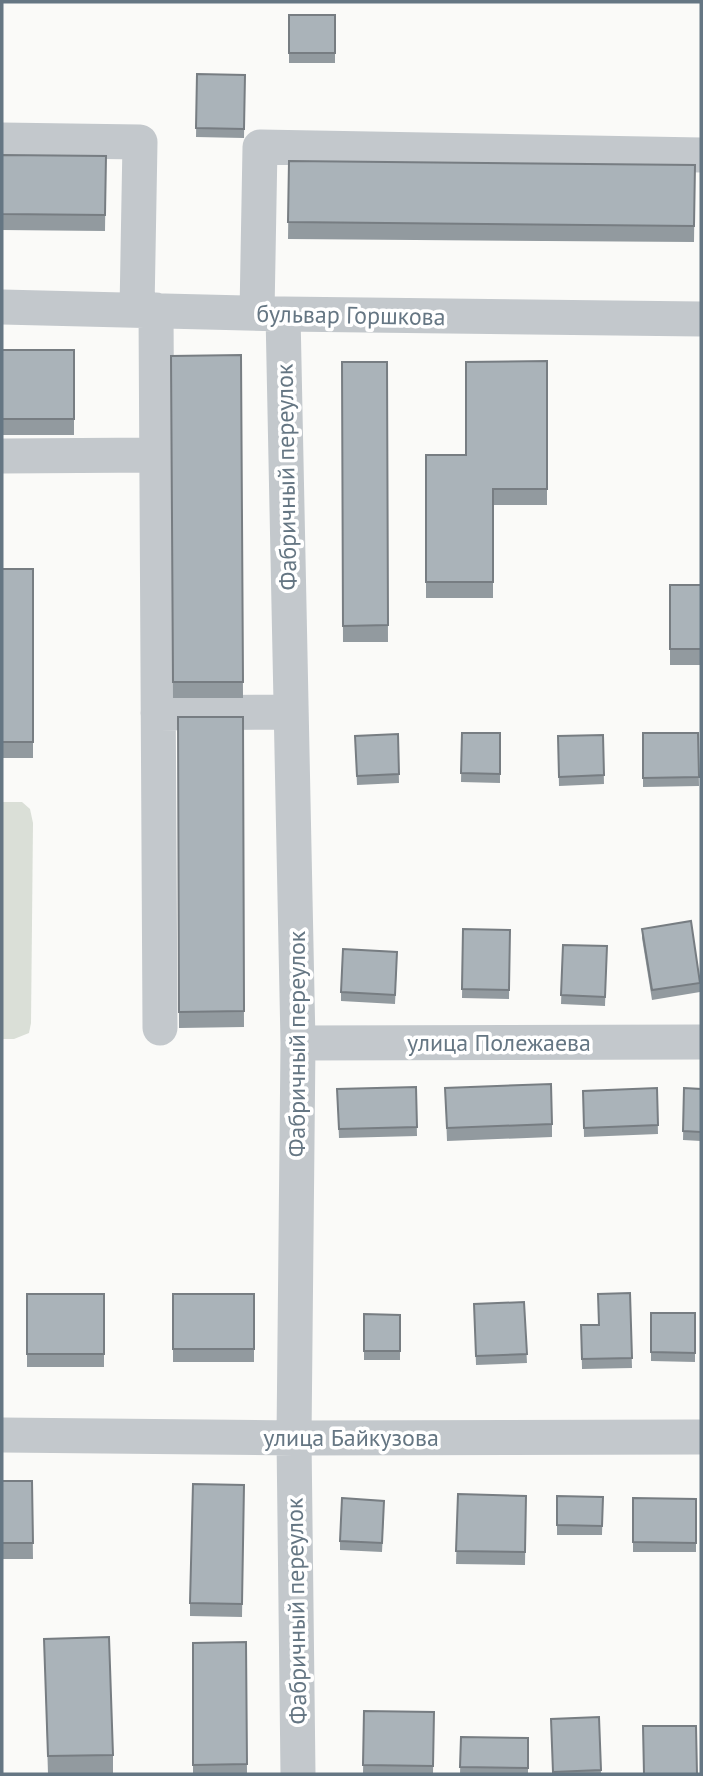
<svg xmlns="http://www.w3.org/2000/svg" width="703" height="1776" font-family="'PT Sans',sans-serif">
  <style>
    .green { fill: #dadfd7 }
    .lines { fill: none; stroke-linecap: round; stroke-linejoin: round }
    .minor { stroke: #c3c8cc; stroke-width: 35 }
    .wall { fill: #929a9f }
    .building { fill: #aab3b9; stroke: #777d82; stroke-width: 2 }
    .labels { text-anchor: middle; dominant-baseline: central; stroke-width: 7; stroke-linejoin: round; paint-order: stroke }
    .street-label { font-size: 24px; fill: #657683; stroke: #fff }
  </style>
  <rect width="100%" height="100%" fill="#fafaf8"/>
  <!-- green -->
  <path class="green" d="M 2,802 L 22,802 L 30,809 L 33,823 L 31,1023 L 29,1033 L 14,1039 L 2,1039 Z"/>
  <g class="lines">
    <!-- minor -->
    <path class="minor" d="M 2,140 L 140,142 L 137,310
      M 2,307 L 283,314 L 701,319
      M 156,310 L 160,1028
      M 257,313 L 260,147 L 701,155
      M 283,314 L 298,1043 L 294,1438 L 298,1774
      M 2,456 L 157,455
      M 158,713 L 291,712
      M 298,1043 L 701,1042
      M 2,1435 L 294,1438 L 701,1437"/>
  </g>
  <!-- wall -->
  <path class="wall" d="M 289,15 L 335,15 L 335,63 L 289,63 Z
    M 197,74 L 245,75 L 244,138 L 196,137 Z
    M 2,155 L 106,156 L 105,231 L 2,230 Z
    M 289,161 L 695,165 L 694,242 L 288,239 Z
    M 2,350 L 74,350 L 74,435 L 2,435 Z
    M 241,355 L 243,698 L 173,698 L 171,356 Z
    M 547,361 L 547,505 L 493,505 L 493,598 L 426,598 L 426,455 L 466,455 Z
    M 342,362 L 387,362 L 388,642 L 343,642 Z
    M 2,569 L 33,569 L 33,758 L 2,758 Z
    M 670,585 L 701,585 L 701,665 L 670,665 Z
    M 178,717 L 243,717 L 244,1027 L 179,1028 Z
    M 462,733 L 500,733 L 500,783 L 461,782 Z
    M 643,733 L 698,733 L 699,786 L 643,787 Z
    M 398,734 L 399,783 L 357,785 L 355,736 Z
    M 603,735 L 604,784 L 559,786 L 558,736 Z
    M 463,929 L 510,930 L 509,999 L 462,998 Z
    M 642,929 L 700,983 L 700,992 L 652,1000 L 642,938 Z
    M 563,945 L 607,946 L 605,1006 L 561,1004 Z
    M 397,961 L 395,1004 L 341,1001 L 341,992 Z
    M 416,1087 L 417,1136 L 339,1138 L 337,1089 Z
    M 445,1088 L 552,1124 L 552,1137 L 447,1141 Z
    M 657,1088 L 658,1134 L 584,1137 L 583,1091 Z
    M 684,1088 L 701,1089 L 701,1141 L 683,1140 Z
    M 630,1293 L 632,1368 L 582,1369 L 581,1325 L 599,1325 Z
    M 27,1294 L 104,1294 L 104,1367 L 27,1367 Z
    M 173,1294 L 254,1294 L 254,1362 L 173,1362 Z
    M 524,1302 L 527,1363 L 476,1365 L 474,1304 Z
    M 651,1313 L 695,1313 L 695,1362 L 651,1361 Z
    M 364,1314 L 400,1315 L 400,1360 L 364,1360 Z
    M 2,1481 L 32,1481 L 33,1559 L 2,1559 Z
    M 244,1485 L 242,1617 L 190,1616 L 190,1603 Z
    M 458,1494 L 526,1496 L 525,1565 L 456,1564 Z
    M 557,1496 L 603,1497 L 602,1535 L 557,1535 Z
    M 633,1498 L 696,1499 L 696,1552 L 633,1552 Z
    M 384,1510 L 382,1552 L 340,1550 L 340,1541 Z
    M 44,1639 L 113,1755 L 113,1774 L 48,1774 Z
    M 246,1642 L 247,1774 L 193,1774 L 193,1643 Z
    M 364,1711 L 434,1712 L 433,1774 L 363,1774 Z
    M 599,1717 L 601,1774 L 553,1774 L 551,1719 Z
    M 461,1737 L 528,1738 L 528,1774 L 460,1774 Z"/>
  <!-- building -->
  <path class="building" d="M 289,15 L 335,15 L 335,53 L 289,53 Z
    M 197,74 L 245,75 L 244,129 L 196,128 Z
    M 2,155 L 106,156 L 105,215 L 2,214 Z
    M 289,161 L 695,165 L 694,226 L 288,222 Z
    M 2,350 L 74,350 L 74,419 L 2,419 Z
    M 241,355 L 243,682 L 173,682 L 171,356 Z
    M 547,361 L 547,489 L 493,489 L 493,582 L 426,582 L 426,455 L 466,455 L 466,362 Z
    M 342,362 L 387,362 L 388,625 L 343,626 Z
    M 2,569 L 33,569 L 33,742 L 2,742 Z
    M 670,585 L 701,585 L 701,649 L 670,649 Z
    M 178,717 L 243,717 L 244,1011 L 179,1012 Z
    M 462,733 L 500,733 L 500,774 L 461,773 Z
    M 643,733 L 698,733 L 699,777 L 643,778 Z
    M 398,734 L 399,774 L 357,776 L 355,736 Z
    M 603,735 L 604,775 L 559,777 L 558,736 Z
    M 691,921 L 700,983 L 652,990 L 642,929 Z
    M 463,929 L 510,930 L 509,990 L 462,989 Z
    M 563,945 L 607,946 L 605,997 L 561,995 Z
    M 343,949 L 397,952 L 395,995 L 341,992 Z
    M 551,1084 L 552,1124 L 447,1128 L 445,1088 Z
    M 416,1087 L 417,1127 L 339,1129 L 337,1089 Z
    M 657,1088 L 658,1125 L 584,1128 L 583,1091 Z
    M 684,1088 L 701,1089 L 701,1132 L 683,1131 Z
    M 630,1293 L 632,1358 L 582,1359 L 581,1325 L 599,1325 L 598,1294 Z
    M 27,1294 L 104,1294 L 104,1354 L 27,1354 Z
    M 173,1294 L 254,1294 L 254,1349 L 173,1349 Z
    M 524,1302 L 527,1354 L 476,1356 L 474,1304 Z
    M 651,1313 L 695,1313 L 695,1353 L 651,1352 Z
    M 364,1314 L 400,1315 L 400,1351 L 364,1351 Z
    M 2,1481 L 32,1481 L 33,1543 L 2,1543 Z
    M 193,1484 L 244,1485 L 242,1604 L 190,1603 Z
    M 458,1494 L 526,1496 L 525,1552 L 456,1551 Z
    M 557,1496 L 603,1497 L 602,1526 L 557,1525 Z
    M 342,1498 L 384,1501 L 382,1543 L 340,1541 Z
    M 633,1498 L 696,1499 L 696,1543 L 633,1542 Z
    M 109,1637 L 113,1755 L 48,1756 L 44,1639 Z
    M 246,1642 L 247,1764 L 193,1765 L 193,1643 Z
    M 364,1711 L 434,1712 L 433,1766 L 363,1765 Z
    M 599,1717 L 601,1770 L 553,1772 L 551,1719 Z
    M 643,1726 L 696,1726 L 697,1774 L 644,1774 Z
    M 461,1737 L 528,1738 L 528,1768 L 460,1767 Z"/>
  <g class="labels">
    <!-- street labels -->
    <g class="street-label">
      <text transform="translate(351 315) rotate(1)">бульвар Горшкова</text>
      <text transform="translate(286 477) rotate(-91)">Фабричный переулок</text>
      <text x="499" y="1042">улица Полежаева</text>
      <text transform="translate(296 1044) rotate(-90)">Фабричный переулок</text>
      <text x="351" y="1437">улица Байкузова</text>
      <text transform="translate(296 1611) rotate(-91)">Фабричный переулок</text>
    </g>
  </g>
  <!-- border -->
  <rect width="703" height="1776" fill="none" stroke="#657683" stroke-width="7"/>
</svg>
